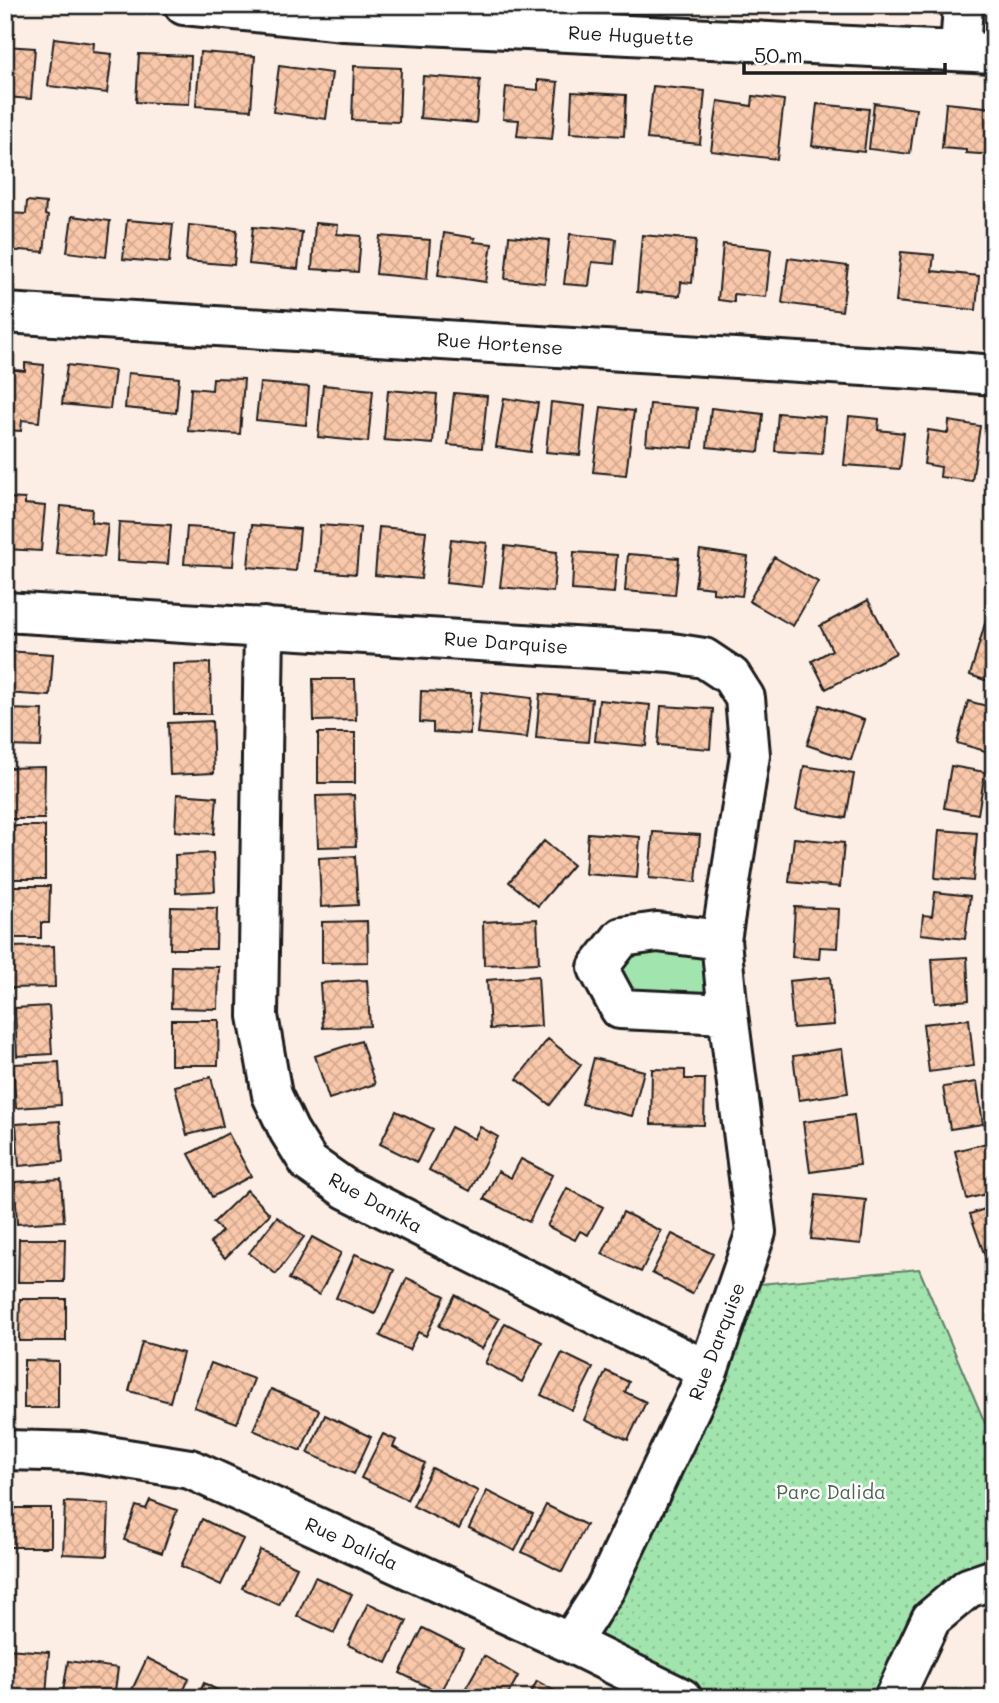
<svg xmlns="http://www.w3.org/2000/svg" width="999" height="1703" font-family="Mali,sans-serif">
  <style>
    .grass { fill: #a2e4ae; stroke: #5f8065; stroke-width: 2 }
    .park { fill: url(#park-dots); stroke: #5f8065; stroke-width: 2 }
    .building { fill: url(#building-cross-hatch); stroke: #1c1c1c; stroke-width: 2 }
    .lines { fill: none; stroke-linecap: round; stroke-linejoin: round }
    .minor-casing { stroke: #1c1c1c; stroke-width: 44 }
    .minor { stroke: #fff; stroke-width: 38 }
    .labels { text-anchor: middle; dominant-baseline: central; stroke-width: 5; stroke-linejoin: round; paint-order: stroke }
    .street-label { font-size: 19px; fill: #1c1c1c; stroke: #fff }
    .park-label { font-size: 19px; fill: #4b624f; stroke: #fff }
  </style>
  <defs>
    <pattern id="park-dots" width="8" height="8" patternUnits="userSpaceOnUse" patternTransform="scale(1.75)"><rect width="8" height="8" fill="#a2e4ae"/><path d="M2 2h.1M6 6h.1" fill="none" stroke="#8bc395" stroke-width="1.8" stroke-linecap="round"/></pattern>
    <pattern id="building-cross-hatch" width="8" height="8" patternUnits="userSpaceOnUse" patternTransform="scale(1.75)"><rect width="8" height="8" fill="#f9c7a9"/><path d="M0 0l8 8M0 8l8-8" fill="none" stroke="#d5aa91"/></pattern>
  </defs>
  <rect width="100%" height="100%" fill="#fdeee5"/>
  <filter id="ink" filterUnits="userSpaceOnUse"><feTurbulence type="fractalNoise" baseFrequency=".0143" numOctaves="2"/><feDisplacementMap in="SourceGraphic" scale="14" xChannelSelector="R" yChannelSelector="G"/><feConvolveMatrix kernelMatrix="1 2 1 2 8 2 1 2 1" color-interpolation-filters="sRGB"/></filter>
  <g filter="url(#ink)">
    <!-- grass -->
    <path class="grass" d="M 622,937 L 721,940 L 728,1014 L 620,1009 L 598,968 Z"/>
    <!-- park -->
    <path class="park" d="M 919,1269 L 994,1444 L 994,1579 L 968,1588 L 891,1698 L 682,1698 L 570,1643 L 737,1286 Z"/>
    <!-- building -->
    <path class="building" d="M 54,38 L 94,43 L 93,52 L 112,54 L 107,93 L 48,86 Z
      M 5,46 L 35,48 L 31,99 L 5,97 Z
      M 200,52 L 255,56 L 251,110 L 196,106 Z
      M 139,54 L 191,56 L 189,104 L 136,102 Z
      M 279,66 L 332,73 L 326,119 L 273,112 Z
      M 354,66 L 401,68 L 399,122 L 352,120 Z
      M 423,76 L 480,80 L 476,123 L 420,118 Z
      M 538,80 L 558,82 L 552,139 L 517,136 L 519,120 L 503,119 L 506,87 L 538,90 Z
      M 653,86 L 705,91 L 700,144 L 647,139 Z
      M 572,92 L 626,95 L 624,136 L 570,133 Z
      M 753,96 L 784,100 L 777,159 L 711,151 L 718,101 L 752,106 Z
      M 874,103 L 916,109 L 910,154 L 869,149 Z
      M 946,103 L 994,108 L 994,155 L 966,153 L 966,150 L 942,148 Z
      M 817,104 L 869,109 L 864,152 L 812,146 Z
      M 27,201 L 46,203 L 45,215 L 48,216 L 44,252 L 20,250 L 19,251 L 5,250 L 5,219 L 8,219 L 9,213 L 26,214 Z
      M 72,216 L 110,221 L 106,257 L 67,252 Z
      M 127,220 L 173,224 L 169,263 L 123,259 Z
      M 315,223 L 338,225 L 337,234 L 361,236 L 358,272 L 312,269 Z
      M 189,225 L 237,230 L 234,265 L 186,261 Z
      M 253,227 L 302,232 L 298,269 L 249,264 Z
      M 444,233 L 475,238 L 474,242 L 492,244 L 486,282 L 438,275 Z
      M 570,234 L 616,239 L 614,264 L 592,262 L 589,286 L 564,284 Z
      M 642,235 L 696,240 L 692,283 L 681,282 L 680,296 L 637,292 Z
      M 380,236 L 430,240 L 427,279 L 376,274 Z
      M 509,236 L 549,240 L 545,283 L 505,279 Z
      M 723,244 L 771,249 L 766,297 L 734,294 L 734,302 L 718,300 Z
      M 901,252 L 934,255 L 932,271 L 979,276 L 976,310 L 896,302 Z
      M 788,258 L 848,266 L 842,311 L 782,303 Z
      M 25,363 L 44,365 L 39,422 L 22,420 L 21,431 L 5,430 L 5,369 L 25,371 Z
      M 67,365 L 115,371 L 110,409 L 62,404 Z
      M 128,373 L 179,378 L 176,413 L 125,408 Z
      M 213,378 L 244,379 L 240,434 L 188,431 L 191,388 L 212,390 Z
      M 260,383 L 309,387 L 306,425 L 256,420 Z
      M 323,385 L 373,390 L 368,442 L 318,437 Z
      M 388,390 L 437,394 L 433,444 L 384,440 Z
      M 454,393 L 487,396 L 482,448 L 448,445 Z
      M 504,398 L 538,403 L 530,452 L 496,447 Z
      M 551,402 L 585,406 L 580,455 L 546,452 Z
      M 650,404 L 697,408 L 693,448 L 646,444 Z
      M 601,407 L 634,411 L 626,475 L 593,472 Z
      M 711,408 L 763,414 L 759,452 L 707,447 Z
      M 778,413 L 825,417 L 822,454 L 775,451 Z
      M 849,416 L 879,419 L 878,430 L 904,433 L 900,469 L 844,465 Z
      M 949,421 L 980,426 L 972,481 L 940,477 L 941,467 L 924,464 L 928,430 L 948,433 Z
      M 5,498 L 25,499 L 25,504 L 45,506 L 41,551 L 5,549 Z
      M 61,506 L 92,509 L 91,522 L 108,524 L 104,557 L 56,553 Z
      M 119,522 L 171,525 L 168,564 L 117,561 Z
      M 252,525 L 300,529 L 296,571 L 248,567 Z
      M 320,525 L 360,528 L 356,574 L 317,571 Z
      M 187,527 L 236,530 L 233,566 L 184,564 Z
      M 379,527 L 426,531 L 421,579 L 375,575 Z
      M 451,539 L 487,543 L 482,587 L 446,583 Z
      M 505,546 L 557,552 L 553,592 L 500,587 Z
      M 700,550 L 748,557 L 742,596 L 713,593 L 713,588 L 695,586 Z
      M 574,552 L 617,555 L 614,593 L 572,590 Z
      M 628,554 L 679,558 L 675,595 L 625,591 Z
      M 774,557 L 818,582 L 793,626 L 749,601 Z
      M 868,600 L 896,653 L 826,689 L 812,661 L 832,650 L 820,626 Z
      M 986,620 L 994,622 L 994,683 L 970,675 Z
      M 5,651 L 53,654 L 50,696 L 5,693 Z
      M 210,663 L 211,714 L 174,714 L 173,664 Z
      M 313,679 L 355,679 L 356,720 L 314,721 Z
      M 421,691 L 471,693 L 470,734 L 433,732 L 433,723 L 420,722 Z
      M 482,692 L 532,698 L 527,738 L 477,733 Z
      M 540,694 L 592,699 L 588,742 L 536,738 Z
      M 599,700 L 650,705 L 646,746 L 595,741 Z
      M 968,701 L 994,708 L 994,735 L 989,752 L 957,743 Z
      M 820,705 L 864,720 L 851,760 L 807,745 Z
      M 661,706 L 713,709 L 710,749 L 658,745 Z
      M 5,709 L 43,710 L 41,747 L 5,746 Z
      M 212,721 L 214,773 L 170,775 L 168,723 Z
      M 318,733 L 355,733 L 355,783 L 318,783 Z
      M 804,766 L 854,774 L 846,818 L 796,810 Z
      M 951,766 L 985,772 L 978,814 L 944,808 Z
      M 45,767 L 44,819 L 5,819 L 5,768 Z
      M 177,794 L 217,797 L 214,834 L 175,831 Z
      M 354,795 L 356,846 L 318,847 L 316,796 Z
      M 7,826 L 45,826 L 45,879 L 7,879 Z
      M 939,830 L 977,833 L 973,881 L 935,878 Z
      M 653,832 L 700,835 L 696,882 L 649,878 Z
      M 588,833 L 640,837 L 637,878 L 585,874 Z
      M 794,838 L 844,843 L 840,887 L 789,882 Z
      M 544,841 L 573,865 L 538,906 L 509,882 Z
      M 213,853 L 215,891 L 176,893 L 175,855 Z
      M 355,856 L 358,905 L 321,907 L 319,858 Z
      M 10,886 L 50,886 L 49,923 L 41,923 L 41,938 L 9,938 Z
      M 935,892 L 970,896 L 965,939 L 921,934 L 923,915 L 932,916 Z
      M 171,907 L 217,908 L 216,949 L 170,949 Z
      M 795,907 L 839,909 L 837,948 L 820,947 L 819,959 L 792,957 Z
      M 537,919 L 539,963 L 484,965 L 483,922 Z
      M 367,921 L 368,962 L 322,963 L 322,922 Z
      M 54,946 L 55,987 L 8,988 L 8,947 Z
      M 967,957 L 969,1000 L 935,1003 L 932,959 Z
      M 172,966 L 219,967 L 218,1009 L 171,1008 Z
      M 538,976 L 541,1026 L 490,1029 L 487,980 Z
      M 830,977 L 834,1025 L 793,1028 L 789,981 Z
      M 367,980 L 370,1026 L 323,1028 L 320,983 Z
      M 49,1006 L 52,1054 L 17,1056 L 15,1008 Z
      M 969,1019 L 974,1066 L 929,1072 L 923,1024 Z
      M 171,1020 L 219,1020 L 218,1065 L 171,1065 Z
      M 548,1039 L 581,1065 L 550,1105 L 517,1079 Z
      M 361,1041 L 375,1084 L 329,1099 L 315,1056 Z
      M 842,1049 L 848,1093 L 799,1100 L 793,1056 Z
      M 594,1058 L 644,1071 L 632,1116 L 582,1104 Z
      M 59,1062 L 61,1105 L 16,1108 L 13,1064 Z
      M 652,1069 L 685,1070 L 685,1079 L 705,1079 L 704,1125 L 651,1124 Z
      M 211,1077 L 223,1126 L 187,1135 L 175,1086 Z
      M 977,1082 L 983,1124 L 950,1129 L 943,1087 Z
      M 396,1111 L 433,1129 L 417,1162 L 380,1144 Z
      M 854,1115 L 860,1165 L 810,1172 L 803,1122 Z
      M 60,1121 L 63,1162 L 19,1166 L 16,1124 Z
      M 451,1127 L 474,1139 L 480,1127 L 498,1137 L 470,1191 L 429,1170 Z
      M 228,1133 L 251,1176 L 212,1197 L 189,1154 Z
      M 987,1143 L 994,1169 L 994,1192 L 967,1199 L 955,1151 Z
      M 521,1159 L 552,1175 L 529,1222 L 484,1199 L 498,1171 L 511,1178 Z
      M 61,1179 L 64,1221 L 17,1224 L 15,1182 Z
      M 567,1188 L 603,1207 L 588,1235 L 580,1231 L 575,1240 L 547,1226 Z
      M 247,1190 L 270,1214 L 225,1258 L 210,1243 L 222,1231 L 213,1223 Z
      M 816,1195 L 866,1200 L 861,1244 L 811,1239 Z
      M 994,1206 L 994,1256 L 986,1259 L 970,1214 Z
      M 623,1212 L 661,1231 L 641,1272 L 602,1254 Z
      M 277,1217 L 304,1237 L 276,1274 L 249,1253 Z
      M 672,1234 L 713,1254 L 692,1294 L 652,1273 Z
      M 312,1237 L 341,1253 L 319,1295 L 289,1279 Z
      M 19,1239 L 65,1239 L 64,1282 L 18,1282 Z
      M 355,1254 L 394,1270 L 375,1314 L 336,1298 Z
      M 407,1278 L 445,1296 L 426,1336 L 418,1332 L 409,1350 L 380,1336 Z
      M 455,1295 L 499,1319 L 482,1349 L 439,1326 Z
      M 20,1299 L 66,1299 L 66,1341 L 19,1341 Z
      M 505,1323 L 542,1342 L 522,1382 L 485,1363 Z
      M 142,1342 L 183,1353 L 170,1402 L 129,1391 Z
      M 562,1353 L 593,1368 L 572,1410 L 541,1395 Z
      M 24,1360 L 58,1361 L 58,1408 L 24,1408 Z
      M 211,1363 L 254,1379 L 237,1423 L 194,1407 Z
      M 606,1371 L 629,1382 L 625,1392 L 646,1402 L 628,1440 L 584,1420 Z
      M 271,1389 L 319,1410 L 301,1451 L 253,1430 Z
      M 325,1415 L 371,1437 L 354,1474 L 308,1453 Z
      M 383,1434 L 396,1440 L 393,1447 L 425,1463 L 407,1500 L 361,1478 Z
      M 432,1468 L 478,1491 L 459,1529 L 413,1506 Z
      M 487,1491 L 533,1514 L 515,1551 L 469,1528 Z
      M 150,1500 L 177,1510 L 162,1553 L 124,1540 L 136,1506 L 146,1509 Z
      M 65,1502 L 109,1504 L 107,1556 L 63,1554 Z
      M 546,1505 L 586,1525 L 562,1572 L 522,1552 Z
      M 5,1508 L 51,1508 L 51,1547 L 5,1547 Z
      M 202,1519 L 243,1539 L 221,1585 L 181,1566 Z
      M 260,1550 L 297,1567 L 279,1605 L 242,1588 Z
      M 315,1577 L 352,1594 L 334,1633 L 297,1616 Z
      M 368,1603 L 407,1621 L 387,1663 L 348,1645 Z
      M 423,1628 L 463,1648 L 440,1693 L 400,1673 Z
      M 6,1649 L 49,1652 L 46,1698 L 5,1698 Z
      M 484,1656 L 518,1676 L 506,1698 L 471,1698 L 463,1693 Z
      M 147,1658 L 189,1679 L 180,1698 L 128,1698 Z
      M 68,1661 L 118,1668 L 114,1698 L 62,1698 Z
      M 537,1681 L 567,1698 L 528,1698 Z
      M 204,1683 L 232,1698 L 197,1698 Z"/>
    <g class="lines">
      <defs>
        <path id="minor" d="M 184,5 L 344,21 L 994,53
          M 960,50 L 963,5
          M 5,313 L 945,371 L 994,375
          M 5,612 L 672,653 L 704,658 L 731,676 L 745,698 L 750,755 L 721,940 L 728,1014 L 756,1232 L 708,1371 L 605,1589 L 570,1643
          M 264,627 L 258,1016 L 272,1095 L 289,1131 L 309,1163 L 346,1189 L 708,1371
          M 721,940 L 657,932 L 622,937 L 598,968 L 620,1009 L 728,1014
          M 5,1450 L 83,1452 L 190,1469 L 570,1643 L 682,1698
          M 894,1698 L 931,1619 L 968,1588 L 994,1579"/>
      </defs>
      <!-- minor casing -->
      <use href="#minor" class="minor-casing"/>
      <!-- minor -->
      <use href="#minor" class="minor"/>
    </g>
  </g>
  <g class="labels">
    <!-- street labels -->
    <g class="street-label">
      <text transform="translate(631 35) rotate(3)">Rue Huguette</text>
      <text transform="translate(500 343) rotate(4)">Rue Hortense</text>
      <text transform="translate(506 642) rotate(4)">Rue Darquise</text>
      <text transform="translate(376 1202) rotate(29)">Rue Danika</text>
      <text transform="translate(716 1341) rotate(-69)">Rue Darquise</text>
      <text transform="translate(352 1543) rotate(25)">Rue Dalida</text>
    </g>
    <!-- park labels -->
    <g class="park-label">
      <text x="831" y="1491">Parc Dalida</text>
    </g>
  </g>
  <!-- margin -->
  <rect width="999" height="1703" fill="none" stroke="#fff" stroke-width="28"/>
  <rect x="14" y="14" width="971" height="1675" fill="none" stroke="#1c1c1c" stroke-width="2.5" filter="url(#ink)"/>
  <!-- scale -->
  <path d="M744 63v10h201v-10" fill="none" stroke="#1c1c1c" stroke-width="3.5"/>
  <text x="754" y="63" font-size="21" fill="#1c1c1c" stroke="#ffffff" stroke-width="5" paint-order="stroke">50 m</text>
</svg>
